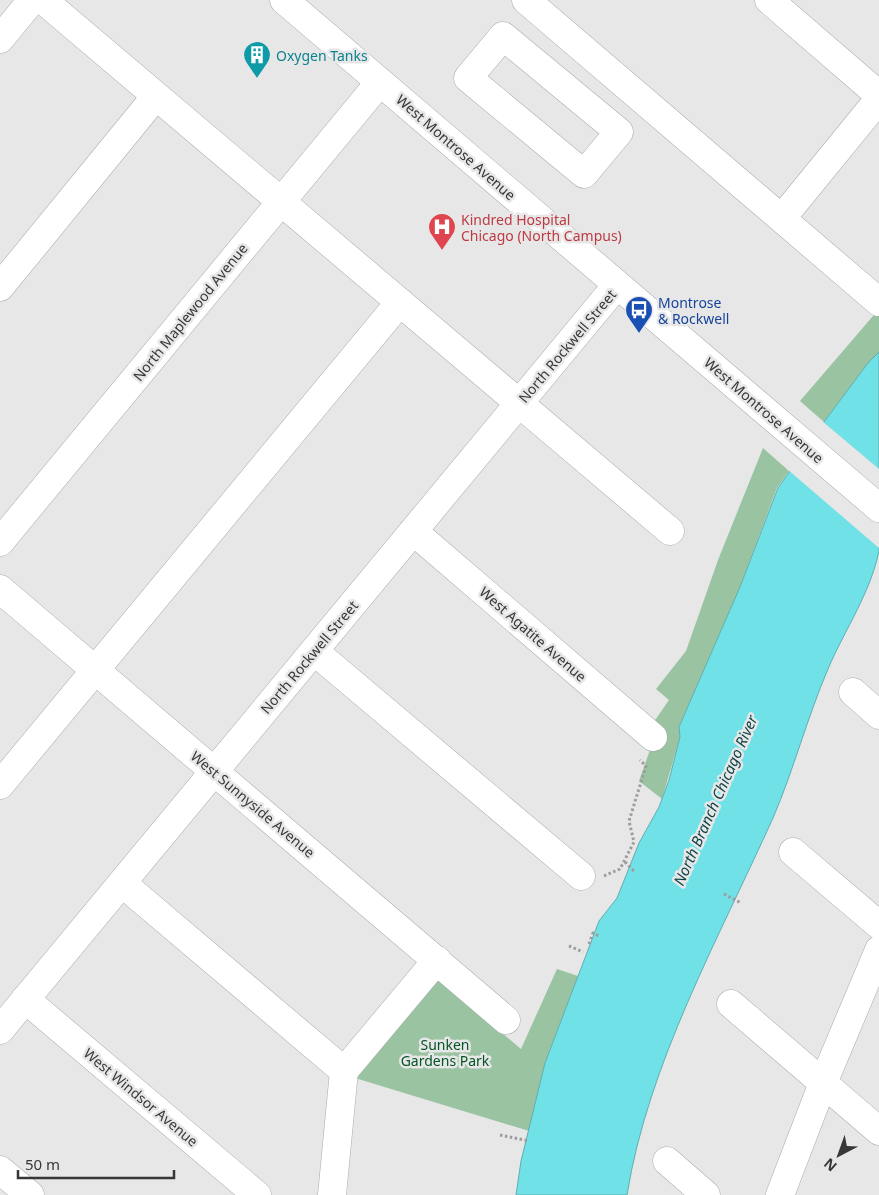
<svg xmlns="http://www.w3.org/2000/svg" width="879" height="1195" font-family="'Noto Sans',sans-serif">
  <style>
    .green { fill: #99c3a1 }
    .water { fill: #70e1e6; stroke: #5faeb2 }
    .pier { fill: #e7e7e8 }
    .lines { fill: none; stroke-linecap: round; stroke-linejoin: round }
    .minor-casing { stroke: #aaabac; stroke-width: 29 }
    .major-casing { stroke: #aaabac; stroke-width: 29 }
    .path { stroke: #9c9c9d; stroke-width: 3; stroke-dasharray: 2.5 2.5; stroke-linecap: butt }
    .minor { stroke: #fff; stroke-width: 28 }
    .major { stroke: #fff; stroke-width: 28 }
    .labels { text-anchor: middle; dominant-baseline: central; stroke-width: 5; stroke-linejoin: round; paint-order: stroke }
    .culture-label { font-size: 14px; fill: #0d838f; stroke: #e7e7e8; text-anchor: start }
    .street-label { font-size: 14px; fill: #373738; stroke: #e7e7e8 }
    .health-label { font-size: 14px; fill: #be3a42; stroke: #e7e7e8; text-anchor: start }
    .transit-label { font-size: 14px; fill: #164399; stroke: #e7e7e8; text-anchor: start }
    .park-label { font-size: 14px; fill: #035524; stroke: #e7e7e8 }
    .water-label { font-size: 15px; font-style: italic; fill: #0e4346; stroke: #e7e7e8 }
  </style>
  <rect width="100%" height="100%" fill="#e7e7e8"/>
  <!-- green -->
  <path class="green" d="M 879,309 L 879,352 L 868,363 L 824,422 L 800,401 Z
    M 763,448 L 789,471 L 777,488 L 740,587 L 679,727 L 680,737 L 662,799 L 639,781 L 651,747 L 642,739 L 669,700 L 656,689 L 686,651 L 718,560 Z
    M 557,969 L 578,976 L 545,1063 L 529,1131 L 355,1078 L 437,978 L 521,1049 Z"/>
  <!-- water -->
  <path class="water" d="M 879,352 L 879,551 C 870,594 845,629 828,669 C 807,718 794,769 773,818 C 719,938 648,1064 627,1195 L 516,1195 L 521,1161 L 545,1063 L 599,921 L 617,898 L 639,843 L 659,807 L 669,780 L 680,737 L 679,727 L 740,587 L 778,488 L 824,422 L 868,363 Z"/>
  <!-- pier -->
  <path class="pier" d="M 822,421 L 879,469 L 879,548 L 787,469 Z"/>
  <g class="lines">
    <defs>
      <path id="minor" d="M 43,0 L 670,531
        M 526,0 L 879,302
        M 769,0 L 879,95
        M 503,36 L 619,132 L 584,174 L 468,78 Z
        M 0,39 L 32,0
        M 782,218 L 879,99
        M 0,287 L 156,96
        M 413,531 L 653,737
        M 0,542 L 380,82
        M 0,589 L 506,1020
        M 314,651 L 581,876
        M 853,692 L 879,715
        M 0,785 L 400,302
        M 793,852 L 879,925
        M 122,883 L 344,1071
        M 25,999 L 257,1195
        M 731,1004 L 879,1131
        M 0,1030 L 617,285
        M 667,1161 L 706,1195
        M 0,1170 L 30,1195
        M 332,1195 L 344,1071 L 437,960
        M 780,1195 L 823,1083 L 879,950"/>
      <path id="major" d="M 284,0 L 879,508"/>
    </defs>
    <!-- minor casing -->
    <use href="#minor" class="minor-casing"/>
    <!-- major casing -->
    <use href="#major" class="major-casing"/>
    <!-- path -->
    <path class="path" d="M 625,862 L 634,871
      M 604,876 L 620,869 L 634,842 L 629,821 L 646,766 L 640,760
      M 724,894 L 741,903
      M 589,944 L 593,933 L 599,936
      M 569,946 L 583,952
      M 500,1135 L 529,1141"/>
    <!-- minor -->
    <use href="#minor" class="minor"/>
    <!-- major -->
    <use href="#major" class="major"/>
  </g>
  <!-- icons -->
  <defs>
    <symbol id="building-pin" viewBox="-11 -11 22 30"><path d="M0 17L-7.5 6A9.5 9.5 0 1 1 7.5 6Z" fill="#0f9aa8" stroke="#e7e7e8"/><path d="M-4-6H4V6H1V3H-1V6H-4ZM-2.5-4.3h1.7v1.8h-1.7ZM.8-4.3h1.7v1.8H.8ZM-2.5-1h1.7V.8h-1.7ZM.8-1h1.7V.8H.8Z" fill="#fff"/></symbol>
    <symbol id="hospital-pin" viewBox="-11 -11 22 30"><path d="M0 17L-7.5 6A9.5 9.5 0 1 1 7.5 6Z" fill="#e0444e" stroke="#e7e7e8"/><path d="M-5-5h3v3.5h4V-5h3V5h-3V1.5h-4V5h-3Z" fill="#fff"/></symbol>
    <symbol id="bus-pin" viewBox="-11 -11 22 30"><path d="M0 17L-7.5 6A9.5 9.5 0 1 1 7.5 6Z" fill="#1a4fb4" stroke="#e7e7e8"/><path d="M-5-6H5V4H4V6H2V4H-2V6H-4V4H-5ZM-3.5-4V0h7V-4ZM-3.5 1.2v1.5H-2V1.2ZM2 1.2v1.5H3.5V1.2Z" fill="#fff"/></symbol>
  </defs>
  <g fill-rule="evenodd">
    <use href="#building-pin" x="241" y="39" width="32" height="43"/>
    <use href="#hospital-pin" x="426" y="211" width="32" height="43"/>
    <use href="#bus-pin" x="623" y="294" width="32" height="43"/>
  </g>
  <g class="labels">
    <!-- culture labels -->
    <g class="culture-label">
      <text x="276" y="55">Oxygen Tanks</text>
    </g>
    <!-- street labels -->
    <g class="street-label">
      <text transform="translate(456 147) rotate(41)">West Montrose Avenue</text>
      <text transform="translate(190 312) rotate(-51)">North Maplewood Avenue</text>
      <text transform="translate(567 346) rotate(-50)">North Rockwell Street</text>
      <text transform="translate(764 410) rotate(41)">West Montrose Avenue</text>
      <text transform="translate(533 634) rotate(41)">West Agatite Avenue</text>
      <text transform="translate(309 657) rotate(-50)">North Rockwell Street</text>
      <text transform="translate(253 804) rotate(40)">West Sunnyside Avenue</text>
      <text transform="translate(141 1097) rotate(40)">West Windsor Avenue</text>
    </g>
    <!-- health labels -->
    <g class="health-label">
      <text x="461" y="219">Kindred Hospital<tspan x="461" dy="16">Chicago (North Campus)</tspan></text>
    </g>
    <!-- transit labels -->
    <g class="transit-label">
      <text x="658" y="302">Montrose<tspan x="658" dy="16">&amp; Rockwell</tspan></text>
    </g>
    <!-- park labels -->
    <g class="park-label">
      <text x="445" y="1044">Sunken<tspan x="445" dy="16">Gardens Park</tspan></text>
    </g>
    <!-- water labels -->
    <g class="water-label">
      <text transform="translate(715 800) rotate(-66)">North Branch Chicago River</text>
    </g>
  </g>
  <!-- north arrow -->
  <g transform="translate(839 1155) rotate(221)" stroke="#e7e7e8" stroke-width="4" paint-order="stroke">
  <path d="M0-4L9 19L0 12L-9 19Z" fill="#373738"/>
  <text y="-8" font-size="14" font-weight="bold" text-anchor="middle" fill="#373738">N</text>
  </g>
  <!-- scale -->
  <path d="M18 1170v8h156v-8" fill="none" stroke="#373738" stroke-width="2.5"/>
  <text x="25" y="1170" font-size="15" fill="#373738" stroke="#e7e7e8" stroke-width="4" paint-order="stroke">50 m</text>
</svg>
